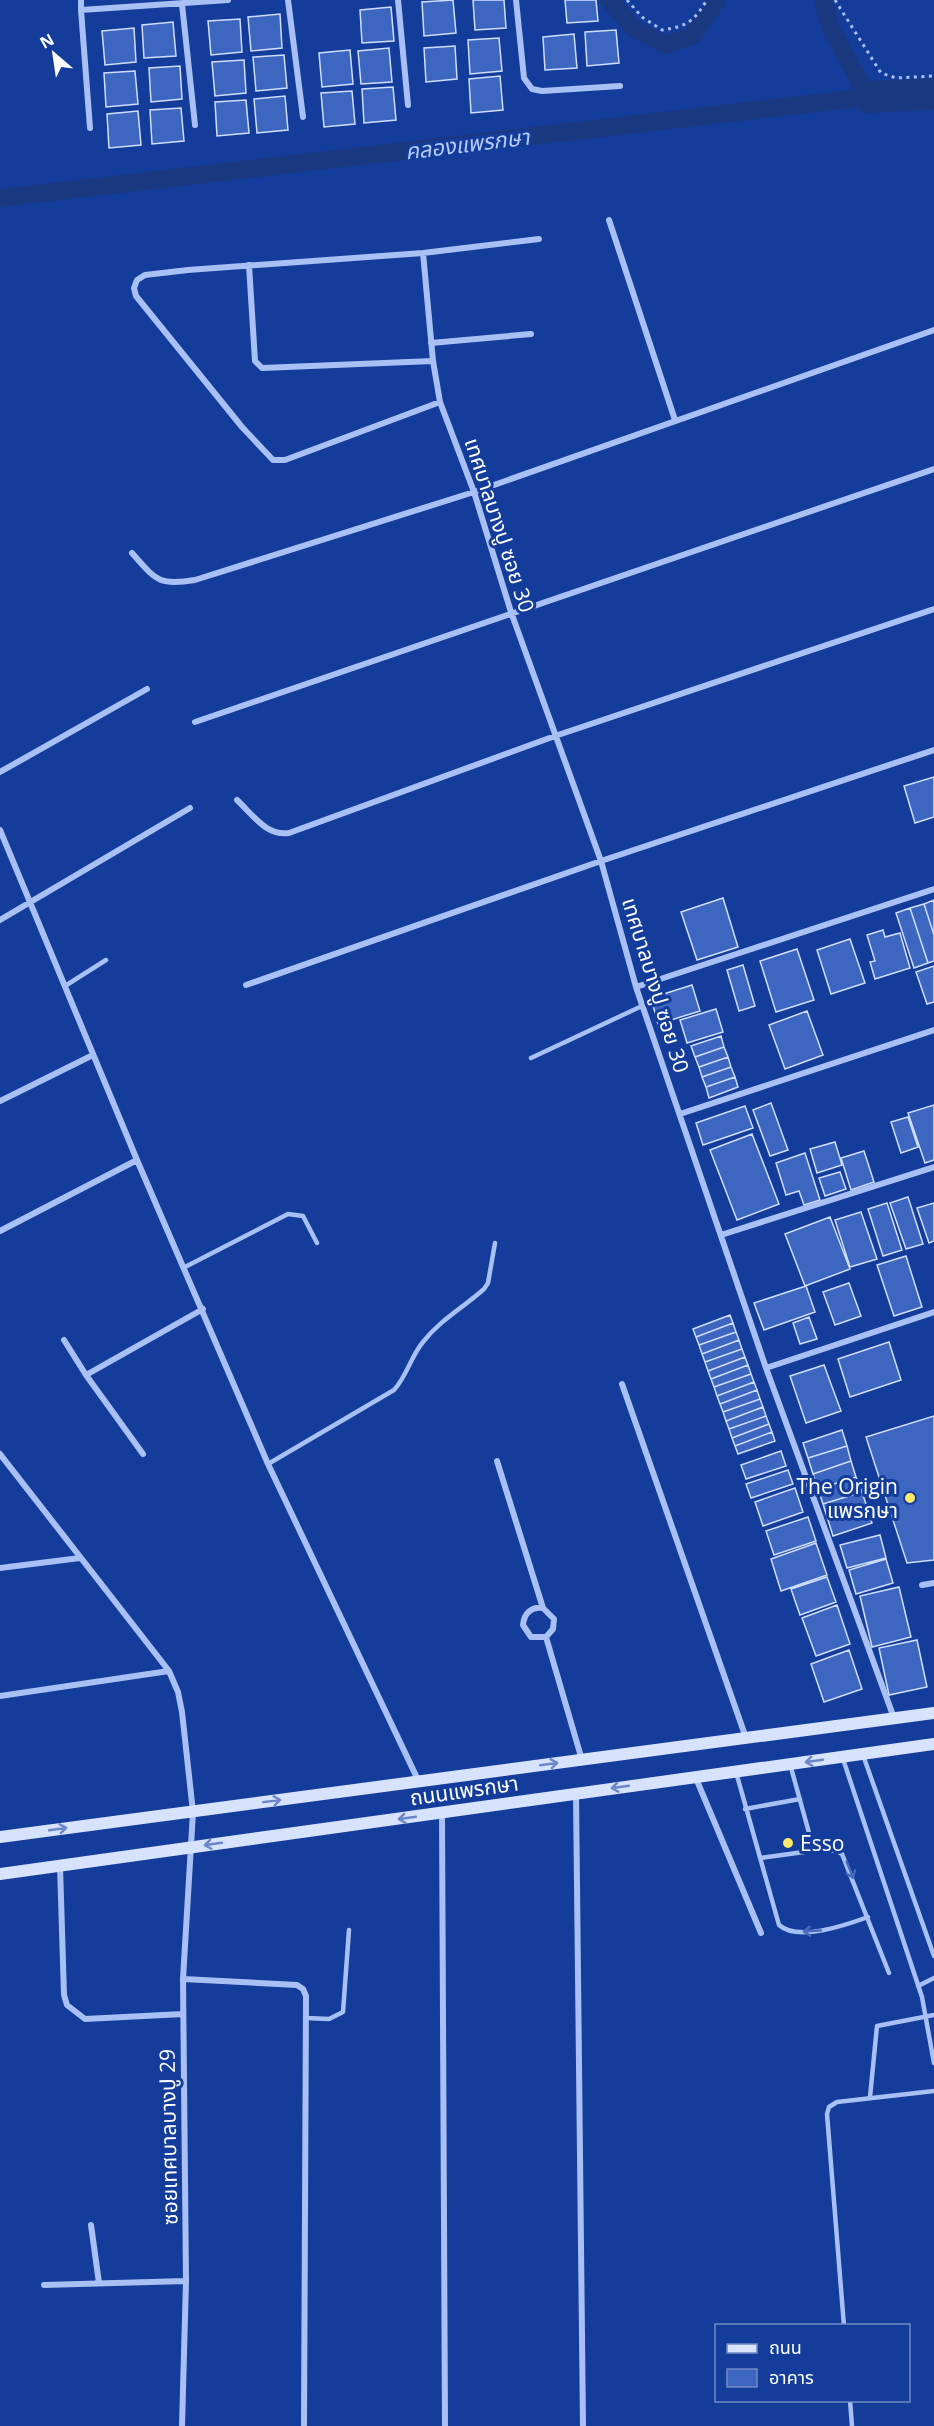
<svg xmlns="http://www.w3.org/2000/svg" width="934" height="2426" font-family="'Open Sans','Noto Sans Thai',sans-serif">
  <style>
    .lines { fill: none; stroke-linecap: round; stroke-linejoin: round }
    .canal { stroke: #1a3981; stroke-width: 18 }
    .river { stroke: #1a3981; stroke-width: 32 }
    .building { fill: #3d66c1; stroke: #d0defd; stroke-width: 1.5 }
    .path { stroke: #a8c0f3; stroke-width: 3; stroke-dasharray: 3 4.5; stroke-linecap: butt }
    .service { stroke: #a8c0f3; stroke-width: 4.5 }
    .minor { stroke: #a8c0f3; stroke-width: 6 }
    .secondary { stroke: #d7e3fd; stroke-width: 12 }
    .oneway { stroke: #6c87c7 }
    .oneway2 { stroke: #486aba }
    .poi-dot { fill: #ffe86a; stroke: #143c9b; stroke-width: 2 }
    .labels { text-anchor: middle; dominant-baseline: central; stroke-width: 6; stroke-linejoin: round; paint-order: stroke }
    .street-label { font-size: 21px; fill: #fff; stroke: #143c9b }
    .poi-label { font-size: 21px; fill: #fff; stroke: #143c9b; text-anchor: end }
    .water-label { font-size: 22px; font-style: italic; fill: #b5cbfa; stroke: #143c9b }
  </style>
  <rect width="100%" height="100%" fill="#143c9b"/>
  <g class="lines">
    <!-- canal -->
    <path class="canal" d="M 609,0 L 634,29 L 666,45 L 692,36 L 717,0
      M 0,198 L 868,97 L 831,29 L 823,0"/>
    <!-- river -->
    <path class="river" d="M 868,97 L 934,94"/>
  </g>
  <!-- building -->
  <path class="building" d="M 453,0 L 456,33 L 424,36 L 422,2 Z
    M 473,0 L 504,0 L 506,28 L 475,30 Z
    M 565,0 L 596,0 L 598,21 L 567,23 Z
    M 391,7 L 394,41 L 362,43 L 360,10 Z
    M 280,14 L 282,48 L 251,51 L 248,17 Z
    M 240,19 L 242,52 L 211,55 L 208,21 Z
    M 173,22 L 176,56 L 144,58 L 142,25 Z
    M 134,28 L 136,62 L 105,65 L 102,31 Z
    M 616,30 L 619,63 L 587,66 L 585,32 Z
    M 574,34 L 577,68 L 545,70 L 543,37 Z
    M 499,38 L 502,71 L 470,74 L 468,40 Z
    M 455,46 L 457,79 L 426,82 L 424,48 Z
    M 389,48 L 392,82 L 361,84 L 358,51 Z
    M 350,50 L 353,84 L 322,87 L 319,53 Z
    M 284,55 L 287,88 L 256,91 L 253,57 Z
    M 244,60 L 246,93 L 215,96 L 212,62 Z
    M 180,66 L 182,99 L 151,102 L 149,68 Z
    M 135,71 L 138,104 L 106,107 L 104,73 Z
    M 500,76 L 503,110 L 471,113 L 469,79 Z
    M 393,87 L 396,120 L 364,123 L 362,89 Z
    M 352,91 L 355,124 L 324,127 L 321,93 Z
    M 285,96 L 288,130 L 257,133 L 254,99 Z
    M 246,100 L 249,133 L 217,136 L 215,102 Z
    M 181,108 L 184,141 L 152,144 L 150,110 Z
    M 138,111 L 141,145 L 109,148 L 107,114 Z
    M 934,777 L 934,817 L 915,823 L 904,786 Z
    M 723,898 L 738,947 L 697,960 L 681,912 Z
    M 934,900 L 934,935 L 924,904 Z
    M 924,904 L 934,935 L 934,961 L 928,963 L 910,908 Z
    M 910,908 L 928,963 L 914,968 L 896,913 Z
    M 883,930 L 885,937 L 900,933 L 910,968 L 875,979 L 870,962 L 875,961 L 867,935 Z
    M 850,939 L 865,983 L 831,994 L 817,950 Z
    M 797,949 L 814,1000 L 776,1012 L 760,961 Z
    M 743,965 L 755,1006 L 739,1011 L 727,970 Z
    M 934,966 L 934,1002 L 927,1004 L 916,972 Z
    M 692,985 L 700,1011 L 658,1024 L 651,998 Z
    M 716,1009 L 723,1032 L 687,1043 L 680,1020 Z
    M 807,1011 L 823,1055 L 785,1069 L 769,1025 Z
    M 721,1036 L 724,1047 L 695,1057 L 691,1046 Z
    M 724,1047 L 728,1057 L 699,1067 L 695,1057 Z
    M 728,1057 L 731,1067 L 702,1077 L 699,1067 Z
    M 731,1067 L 735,1077 L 706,1087 L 702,1077 Z
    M 735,1077 L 738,1087 L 709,1098 L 706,1087 Z
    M 771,1103 L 788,1150 L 770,1156 L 753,1110 Z
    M 934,1105 L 934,1160 L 925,1163 L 908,1113 Z
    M 745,1106 L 753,1128 L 703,1145 L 696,1123 Z
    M 908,1117 L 918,1147 L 901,1153 L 891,1122 Z
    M 752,1134 L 779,1204 L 737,1220 L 710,1150 Z
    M 835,1142 L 842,1165 L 817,1173 L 810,1149 Z
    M 864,1151 L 874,1182 L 851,1190 L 841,1158 Z
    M 805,1153 L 820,1200 L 804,1205 L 799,1191 L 786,1195 L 776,1163 Z
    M 840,1172 L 846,1189 L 825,1196 L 819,1178 Z
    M 908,1197 L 923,1244 L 906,1249 L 890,1203 Z
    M 887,1203 L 902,1250 L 883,1256 L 868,1209 Z
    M 934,1203 L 934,1241 L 929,1243 L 917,1208 Z
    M 861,1212 L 877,1259 L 850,1267 L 835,1220 Z
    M 830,1217 L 850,1269 L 805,1286 L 785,1234 Z
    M 906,1256 L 922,1307 L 894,1316 L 877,1265 Z
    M 849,1283 L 861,1316 L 835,1325 L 823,1292 Z
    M 806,1286 L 815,1312 L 764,1330 L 754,1303 Z
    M 730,1315 L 733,1323 L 696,1337 L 693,1329 Z
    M 809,1317 L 817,1339 L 800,1344 L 793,1323 Z
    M 733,1323 L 736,1332 L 699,1345 L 696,1337 Z
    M 736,1332 L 739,1340 L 702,1354 L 699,1345 Z
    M 739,1340 L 742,1349 L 705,1362 L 702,1354 Z
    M 889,1342 L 901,1380 L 850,1397 L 838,1359 Z
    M 742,1349 L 745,1357 L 708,1371 L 705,1362 Z
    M 745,1357 L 748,1365 L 711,1379 L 708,1371 Z
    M 748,1365 L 751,1374 L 714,1387 L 711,1379 Z
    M 824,1365 L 841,1411 L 806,1423 L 790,1376 Z
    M 751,1374 L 754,1382 L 717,1396 L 714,1387 Z
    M 754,1382 L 757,1390 L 720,1404 L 717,1396 Z
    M 757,1390 L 760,1399 L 723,1412 L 720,1404 Z
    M 760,1399 L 763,1407 L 726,1421 L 723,1412 Z
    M 763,1407 L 766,1416 L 729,1429 L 726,1421 Z
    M 766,1416 L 769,1424 L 732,1438 L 729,1429 Z
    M 934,1416 L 934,1560 L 907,1563 L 866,1437 Z
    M 769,1424 L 772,1432 L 735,1446 L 732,1438 Z
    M 842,1430 L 847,1446 L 808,1458 L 803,1443 Z
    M 772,1432 L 775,1441 L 738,1454 L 735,1446 Z
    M 847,1446 L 851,1461 L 813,1474 L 808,1458 Z
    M 781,1451 L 786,1466 L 746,1479 L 741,1465 Z
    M 851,1461 L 856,1477 L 818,1489 L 813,1474 Z
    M 788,1470 L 793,1484 L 751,1498 L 746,1484 Z
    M 856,1477 L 862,1492 L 823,1504 L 818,1489 Z
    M 795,1488 L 803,1512 L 763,1526 L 755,1502 Z
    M 862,1492 L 867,1507 L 828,1520 L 823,1504 Z
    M 867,1507 L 872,1523 L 833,1536 L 828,1520 Z
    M 808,1517 L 816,1541 L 774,1555 L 766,1531 Z
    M 880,1535 L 886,1558 L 847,1568 L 840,1545 Z
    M 816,1543 L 827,1575 L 781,1591 L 771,1559 Z
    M 886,1559 L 893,1583 L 856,1594 L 849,1570 Z
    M 827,1577 L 836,1602 L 800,1615 L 791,1589 Z
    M 899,1587 L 911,1637 L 872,1647 L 860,1596 Z
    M 837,1605 L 850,1644 L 816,1656 L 802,1618 Z
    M 917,1640 L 927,1687 L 889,1695 L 879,1648 Z
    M 849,1650 L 862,1689 L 824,1702 L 811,1664 Z"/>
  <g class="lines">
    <!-- path -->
    <path class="path" d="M 627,0 L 642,17 L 662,30 C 688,26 693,22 707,0
      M 835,0 L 881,73 L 896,78 L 934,76"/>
    <!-- service -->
    <path class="service" d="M 65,986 L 106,960
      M 531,1058 L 642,1006
      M 185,1267 L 288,1214 L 303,1216 L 317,1243
      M 268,1464 L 394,1390 C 407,1376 411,1356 423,1342 C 440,1320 464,1307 484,1289 L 488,1283 L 495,1243
      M 863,1755 L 934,1956
      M 843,1759 L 922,1997 L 934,2063
      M 736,1772 L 779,1925 C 798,1942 846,1925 868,1917
      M 745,1809 L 800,1799
      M 810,1848 L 837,1851 L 842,1854 L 889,1973
      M 760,1858 L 804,1852 L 810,1848 L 811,1840 L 790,1764
      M 918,1986 L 934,1978
      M 306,2018 L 329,2019 L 343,2012 L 349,1930
      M 870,2097 L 877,2026 L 934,2015
      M 844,2326 L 827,2114 L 829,2107 L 837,2102 L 934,2091
      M 850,2400 L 852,2426"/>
    <!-- minor -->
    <path class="minor" d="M 81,0 L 81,10 L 228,0
      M 288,0 L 303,117
      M 398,0 L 408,105
      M 516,0 L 524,78 L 532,89 L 542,91 L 620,86
      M 182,4 L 195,125
      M 81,10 L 90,128
      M 609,220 L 675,420
      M 423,253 L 433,361 L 440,402 L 474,492 L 511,612 L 601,861 L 636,987 L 766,1368 L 894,1718
      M 249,265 L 255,361 L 262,368 L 433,361
      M 431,343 L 531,334
      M 440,402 L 285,460 L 273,460 L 242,427 L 136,296 L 134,288 L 137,280 L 145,275 L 188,270 L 423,253 L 539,239
      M 132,553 C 156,580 158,586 195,580 L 474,492 L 934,330
      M 195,722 L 934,469
      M 0,772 L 147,689
      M 237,800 C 253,815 266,836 289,833 L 555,736 L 934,609
      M 0,830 L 137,1160 L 268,1464 L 419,1782
      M 0,920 L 190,808
      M 246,985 L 601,861 L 934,750
      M 636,987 L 934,889
      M 0,1101 L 93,1055
      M 680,1114 L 934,1030
      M 0,1231 L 137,1160
      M 721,1235 L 934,1167
      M 64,1340 L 86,1375
      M 766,1368 L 934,1312
      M 622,1384 L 746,1738
      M 0,1454 L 169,1671 L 178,1692 L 182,1712 L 193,1812 L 183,1979 L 186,2281 L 182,2426
      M 143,1454 L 86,1375 L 203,1309
      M 497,1461 L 543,1608 L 554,1619 L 553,1629 L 546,1637 L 531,1637 L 523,1625 C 524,1613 532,1606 543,1608
      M 0,1568 L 80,1558
      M 922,1585 L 934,1583
      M 546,1637 L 582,1760
      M 0,1696 L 169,1671
      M 695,1776 L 761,1933
      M 576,1794 L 583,2426
      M 442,1813 L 445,2426
      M 60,1866 L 64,1995 L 67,2005 L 85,2019 L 183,2014
      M 183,1979 L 297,1985 L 303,1989 L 306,1996 L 304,2426
      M 91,2225 L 99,2283
      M 44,2285 L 186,2281"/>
    <!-- secondary -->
    <path class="secondary" d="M 0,1837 L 934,1713
      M 0,1874 L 934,1744"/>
  </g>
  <!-- one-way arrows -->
  <defs><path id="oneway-shaft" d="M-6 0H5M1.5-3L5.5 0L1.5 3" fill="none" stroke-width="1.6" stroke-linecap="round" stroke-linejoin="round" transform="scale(1.5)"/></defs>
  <g class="oneway">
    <use href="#oneway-shaft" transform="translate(814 1761) rotate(172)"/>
    <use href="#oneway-shaft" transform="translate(549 1764) rotate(-8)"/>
    <use href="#oneway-shaft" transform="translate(620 1787) rotate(172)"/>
    <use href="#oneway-shaft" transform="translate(272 1801) rotate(-7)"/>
    <use href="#oneway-shaft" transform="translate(407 1818) rotate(172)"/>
    <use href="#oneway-shaft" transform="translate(58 1829) rotate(-8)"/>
    <use href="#oneway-shaft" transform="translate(213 1844) rotate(172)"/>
  </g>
  <g class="oneway2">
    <use href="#oneway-shaft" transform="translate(850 1870) rotate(68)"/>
    <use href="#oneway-shaft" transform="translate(812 1931) rotate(176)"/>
  </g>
  <!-- markers -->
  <g class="poi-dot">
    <circle cx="910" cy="1498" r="6"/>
    <circle cx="788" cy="1843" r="6"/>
  </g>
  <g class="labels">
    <!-- street labels -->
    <g class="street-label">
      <text transform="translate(500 525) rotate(72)">เทศบาลบางปู ซอย 30</text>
      <text transform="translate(656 985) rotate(73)">เทศบาลบางปู ซอย 30</text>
      <text transform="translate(464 1790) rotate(-8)">ถนนแพรกษา</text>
      <text transform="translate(168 2137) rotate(-91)">ซอยเทศบาลบางปู 29</text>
    </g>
    <!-- poi labels -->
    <g class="poi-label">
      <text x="898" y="1486">The Origin<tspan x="898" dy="24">แพรกษา</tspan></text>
      <text x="800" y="1843" text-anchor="start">Esso</text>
    </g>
    <!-- water labels -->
    <g class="water-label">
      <text transform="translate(467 143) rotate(-7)">คลองแพรกษา</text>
    </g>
  </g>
  <!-- legend -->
  <rect x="715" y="2324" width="195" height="78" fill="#143c9b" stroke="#728ac3" stroke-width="1.5"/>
  <rect x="727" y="2344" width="30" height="9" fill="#d7e3fd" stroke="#728ac3" stroke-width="1.5"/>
  <text x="769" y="2354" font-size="18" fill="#ffffff">ถนน</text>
  <rect x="727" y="2369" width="30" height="18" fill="#3d66c1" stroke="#728ac3" stroke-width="1.5"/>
  <text x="769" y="2384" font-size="18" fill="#ffffff">อาคาร</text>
  <!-- north arrow -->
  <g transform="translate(54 54) rotate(331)" stroke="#143c9b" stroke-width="4.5" paint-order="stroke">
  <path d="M0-4.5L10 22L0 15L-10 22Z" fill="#ffffff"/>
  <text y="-9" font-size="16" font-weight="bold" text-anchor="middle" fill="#ffffff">N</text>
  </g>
</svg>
